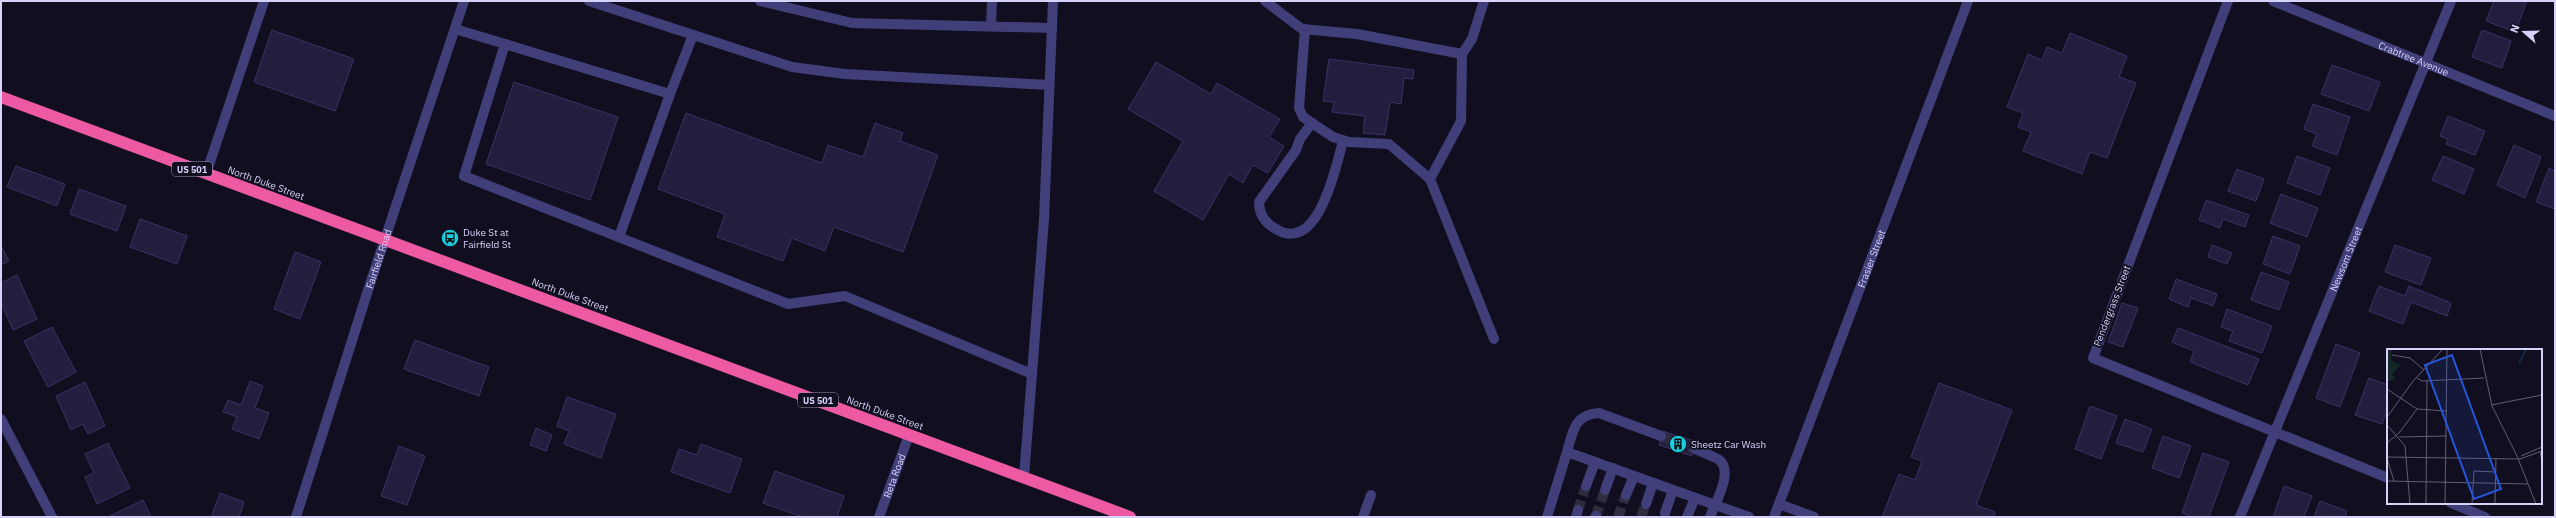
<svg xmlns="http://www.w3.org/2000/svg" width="2556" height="518" font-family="'IBM Plex Sans',sans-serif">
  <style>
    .building { fill: #231d3e; stroke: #3c3167 }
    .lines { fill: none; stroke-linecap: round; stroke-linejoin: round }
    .minor-tunnel { stroke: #2f2c40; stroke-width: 10; stroke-dasharray: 10 5; stroke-linecap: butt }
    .minor { stroke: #403f79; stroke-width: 10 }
    .highway { stroke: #ed59a2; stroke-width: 12 }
    .labels { text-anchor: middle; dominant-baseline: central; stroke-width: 3.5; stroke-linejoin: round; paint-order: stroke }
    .shield { fill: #110f1f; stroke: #9b98b8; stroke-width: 1 }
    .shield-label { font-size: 9px; font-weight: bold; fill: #d6d2fa }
    .street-label { font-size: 10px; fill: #d6d2fa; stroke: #110f1f }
    .poi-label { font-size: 10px; fill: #d6d2fa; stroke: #110f1f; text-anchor: start }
    .inset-river { fill: none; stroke: #142744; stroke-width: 2 }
    .inset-road { fill: none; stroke: #605d77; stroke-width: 1 }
    .view { fill: #2655da; fill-opacity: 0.15; stroke: #2655da; stroke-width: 2 }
    .inset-edge { fill: none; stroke: #d6d2fa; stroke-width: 2 }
  </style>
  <rect width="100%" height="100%" fill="#110f1f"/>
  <!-- building -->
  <path class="building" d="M 2494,1 L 2527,1 L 2515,32 L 2486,21 Z
    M 272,30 L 354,59 L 335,111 L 254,82 Z
    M 2482,30 L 2511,41 L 2502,68 L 2472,57 Z
    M 2070,33 L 2127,56 L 2119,77 L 2136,83 L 2107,158 L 2090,152 L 2082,174 L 2023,151 L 2031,132 L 2018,127 L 2023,113 L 2007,107 L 2028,54 L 2042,60 L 2047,47 L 2062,53 Z
    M 1329,59 L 1414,70 L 1413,79 L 1404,78 L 1401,104 L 1390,102 L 1385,135 L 1363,133 L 1365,116 L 1332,112 L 1334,102 L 1323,101 Z
    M 1156,62 L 1211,94 L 1217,83 L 1280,119 L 1269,137 L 1284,146 L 1268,173 L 1253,165 L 1243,183 L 1229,174 L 1203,220 L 1154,191 L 1183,141 L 1128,109 Z
    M 2332,65 L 2380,82 L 2369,111 L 2321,94 Z
    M 514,82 L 618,117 L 590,200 L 486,164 Z
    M 2313,104 L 2350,117 L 2337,155 L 2312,146 L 2317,134 L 2304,129 Z
    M 686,113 L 822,163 L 828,145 L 863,157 L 875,123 L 903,133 L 900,141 L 938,155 L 903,252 L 834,227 L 825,251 L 792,238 L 783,261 L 717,237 L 725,214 L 658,189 Z
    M 2448,116 L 2485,131 L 2475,155 L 2446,144 L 2448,139 L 2440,136 Z
    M 2514,145 L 2541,157 L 2525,198 L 2497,185 Z
    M 2297,156 L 2330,168 L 2320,195 L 2287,183 Z
    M 2443,156 L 2474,169 L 2464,194 L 2432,180 Z
    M 16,166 L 65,184 L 57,206 L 7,187 Z
    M 2549,168 L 2555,171 L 2555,209 L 2536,202 Z
    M 2237,169 L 2264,179 L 2256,201 L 2228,191 Z
    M 79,189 L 126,206 L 117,231 L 70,214 Z
    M 2281,194 L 2318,208 L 2307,237 L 2270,223 Z
    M 2206,200 L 2249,215 L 2245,227 L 2223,219 L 2220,228 L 2199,220 Z
    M 140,219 L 187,236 L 177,264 L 130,247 Z
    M 2273,236 L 2300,246 L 2290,274 L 2263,264 Z
    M 2212,245 L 2232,253 L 2227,264 L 2208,257 Z
    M 2395,245 L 2431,258 L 2421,285 L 2385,272 Z
    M 1,246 L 9,261 L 1,265 Z
    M 295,252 L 321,262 L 300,319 L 274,309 Z
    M 2261,272 L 2289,282 L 2279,310 L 2251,300 Z
    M 17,275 L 37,319 L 13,330 L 1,303 L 1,283 Z
    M 2176,279 L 2217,294 L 2213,306 L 2191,298 L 2188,307 L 2169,299 Z
    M 2379,286 L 2405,296 L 2409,286 L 2451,303 L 2447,316 L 2411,302 L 2403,324 L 2369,311 Z
    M 2122,303 L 2138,308 L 2123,347 L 2108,342 Z
    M 2227,309 L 2272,326 L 2262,353 L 2229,341 L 2233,331 L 2221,327 Z
    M 52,327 L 76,372 L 48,387 L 24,341 Z
    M 2178,328 L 2259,359 L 2248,385 L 2190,362 L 2194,351 L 2172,342 Z
    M 415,340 L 489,367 L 479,396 L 404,369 Z
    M 2336,344 L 2360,353 L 2340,407 L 2316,398 Z
    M 2369,378 L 2388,385 L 2388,408 L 2382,424 L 2355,415 Z
    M 250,381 L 263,386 L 255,408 L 269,413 L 259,439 L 232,429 L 237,417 L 223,412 L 228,400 L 241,405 Z
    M 85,382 L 105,426 L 88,434 L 83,424 L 71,430 L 56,396 Z
    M 1939,383 L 2012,410 L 1976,505 L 1995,512 L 1993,517 L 1882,517 L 1899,474 L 1915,480 L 1922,461 L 1911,457 Z
    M 567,397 L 616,414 L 601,458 L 564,444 L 569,431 L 557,426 Z
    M 2090,406 L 2117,416 L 2101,459 L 2075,449 Z
    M 2125,419 L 2152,429 L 2143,452 L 2116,443 Z
    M 536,428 L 552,435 L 546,451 L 530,445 Z
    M 1663,431 L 1697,442 L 1692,456 L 1659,445 Z
    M 2163,436 L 2191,446 L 2179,478 L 2152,468 Z
    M 108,443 L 130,488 L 97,504 L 85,477 L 94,473 L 85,454 Z
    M 701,444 L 742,459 L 730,493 L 671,472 L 679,449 L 697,455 Z
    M 399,446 L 425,456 L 407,505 L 381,496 Z
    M 2203,453 L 2229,462 L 2209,517 L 2193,517 L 2182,513 Z
    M 775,471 L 844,496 L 837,517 L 802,517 L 763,503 Z
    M 2284,486 L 2312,496 L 2304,517 L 2273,517 Z
    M 220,493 L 244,502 L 239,517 L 211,517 Z
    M 143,500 L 151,517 L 108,517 Z
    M 2320,501 L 2347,511 L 2345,517 L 2314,517 Z"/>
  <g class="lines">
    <!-- minor-tunnel -->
    <path class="minor-tunnel" d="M 1661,436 L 1695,449
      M 1578,510 L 1586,486
      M 1596,516 L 1605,490
      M 1618,517 L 1626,495
      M 1641,517 L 1646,504"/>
    <!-- minor -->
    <g class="minor">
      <path d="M 589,1 L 792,67 L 845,74 L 1049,85"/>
      <path d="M 760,1 L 852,23 L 1052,28"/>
      <path d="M 1265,1 L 1302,29 L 1357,34 L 1462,54 L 1472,39 L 1484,1"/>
      <path d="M 2228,1 L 2093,358 L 2388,478"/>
      <path id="s1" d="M 2273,1 L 2555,116"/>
      <path d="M 991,26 L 992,1"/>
      <path d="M 455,29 L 505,44 L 464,176 L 788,304 L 845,296 L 1032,374"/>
      <path d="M 1305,29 L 1299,108 L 1303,117 L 1333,137 L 1349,142 L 1389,144 L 1430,179"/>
      <path d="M 505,44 L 670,94 L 693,35"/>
      <path d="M 1462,54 L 1461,121 L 1430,179 L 1494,339"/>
      <path d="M 1312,123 L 1300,139 L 1296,150 L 1259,202 C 1259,214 1265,223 1276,229 C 1318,255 1336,167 1343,141"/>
      <path d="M 206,174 L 264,1"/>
      <path d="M 619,237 L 670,94"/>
      <path d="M 1,419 L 52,517"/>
      <path d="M 1695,449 C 1702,452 1711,455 1718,459 C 1735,470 1715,503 1710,517"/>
      <path d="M 1567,452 C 1573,432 1574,414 1599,413 L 1661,436"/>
      <path d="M 1024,477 L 1044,219 L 1053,1"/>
      <path d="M 1586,486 L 1595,462"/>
      <path d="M 1605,490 L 1613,468"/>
      <path d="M 1626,495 L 1634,476"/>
      <path d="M 2451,503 L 2485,517"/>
      <path d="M 1646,504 L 1653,483"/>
      <path d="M 1779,504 L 1814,517"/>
      <path d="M 1665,513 L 1673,490"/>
      <path id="s2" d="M 296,517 L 369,287 L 464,1"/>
      <path id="s3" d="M 879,517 L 909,435"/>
      <path d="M 1363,517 L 1371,495"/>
      <path d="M 1547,517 L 1567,452 L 1749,517"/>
      <path d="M 1576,517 L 1578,510"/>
      <path d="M 1595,517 L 1596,516"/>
      <path d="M 1687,517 L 1695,498"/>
      <path id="s4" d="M 1774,517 L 1968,1"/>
      <path id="s5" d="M 2240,517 L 2451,1"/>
    </g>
    <!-- highway -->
    <path class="highway" d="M 1,97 L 1130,517"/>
  </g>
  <!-- icons -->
  <defs>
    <symbol id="bus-disc" viewBox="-11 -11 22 22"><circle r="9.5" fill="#18cee0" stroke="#110f1f"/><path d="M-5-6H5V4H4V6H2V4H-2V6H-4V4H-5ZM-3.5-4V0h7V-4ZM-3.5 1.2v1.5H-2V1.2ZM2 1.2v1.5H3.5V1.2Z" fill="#111"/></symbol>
    <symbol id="building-disc" viewBox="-11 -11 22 22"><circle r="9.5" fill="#18cee0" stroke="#110f1f"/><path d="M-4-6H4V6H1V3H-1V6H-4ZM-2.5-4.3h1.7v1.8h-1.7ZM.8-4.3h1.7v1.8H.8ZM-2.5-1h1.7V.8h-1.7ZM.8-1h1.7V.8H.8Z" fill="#111"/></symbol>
  </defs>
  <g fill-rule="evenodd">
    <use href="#bus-disc" x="440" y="228" width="20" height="20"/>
    <use href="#building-disc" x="1668" y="434" width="20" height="20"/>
  </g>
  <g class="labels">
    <!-- shield labels -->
    <g class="shield">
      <rect x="172" y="162" width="40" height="14" rx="3"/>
      <rect x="798" y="393" width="40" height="14" rx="3"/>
    </g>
    <g class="shield-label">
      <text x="192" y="169">US 501</text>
      <text x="818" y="400">US 501</text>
    </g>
    <!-- street labels -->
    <g class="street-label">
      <text stroke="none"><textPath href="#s1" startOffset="152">Crabtree Avenue</textPath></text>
      <text transform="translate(266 183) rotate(20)">North Duke Street</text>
      <text stroke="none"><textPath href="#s2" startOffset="271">Fairfield Road</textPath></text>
      <text stroke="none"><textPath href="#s4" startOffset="276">Frasier Street</textPath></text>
      <text stroke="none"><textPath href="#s5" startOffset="279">Newsom Street</textPath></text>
      <text transform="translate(570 295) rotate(20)">North Duke Street</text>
      <text transform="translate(2112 306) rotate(-69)">Pendergrass Street</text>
      <text transform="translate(885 413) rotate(20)">North Duke Street</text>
      <text stroke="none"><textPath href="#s3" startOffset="44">Reta Road</textPath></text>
    </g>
    <!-- poi labels -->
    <g class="poi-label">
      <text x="463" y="232">Duke St at<tspan x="463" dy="12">Fairfield St</tspan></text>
      <text x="1691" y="444">Sheetz Car Wash</text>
    </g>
  </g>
  <!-- overview -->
  <g transform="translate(2387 349)">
    <rect width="155" height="155" fill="#110f1f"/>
    <path d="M 1,0 L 5,0 L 4,12 L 14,16 L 5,25 L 8,30 L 4,32 L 0,32 Z" fill="#132827"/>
    <path class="inset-river" d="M 132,15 L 139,0"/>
    <path class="inset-road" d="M 93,0 L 105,57 L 130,107 L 149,155M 5,6 L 23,9 L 37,21M 30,29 L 35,32 L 97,29M 0,40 L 30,60 L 60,62M 104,56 L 155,46M 0,68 L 27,31 L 56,0M 0,76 L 18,97 L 23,155M 12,88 L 60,87M 0,94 L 12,84 L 30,60M 153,102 L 155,114M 134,107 L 155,98M 0,108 L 133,110 L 155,102M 0,109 L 7,132M 0,132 L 141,135M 39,155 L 40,31M 58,155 L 60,0M 85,155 L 87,122 L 109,123M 108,155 L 109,109"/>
    <path class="view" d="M 65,6 L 114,140 L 87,150 L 38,16 Z"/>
    <rect width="155" height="155" class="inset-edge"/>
  </g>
  <!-- border -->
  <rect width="2556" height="518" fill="none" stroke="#d6d2fa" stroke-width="4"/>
  <!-- north arrow -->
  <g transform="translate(2524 32) rotate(290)" stroke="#110f1f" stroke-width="3" paint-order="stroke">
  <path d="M0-3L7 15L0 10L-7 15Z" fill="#d6d2fa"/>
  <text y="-6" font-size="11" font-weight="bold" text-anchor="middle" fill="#d6d2fa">N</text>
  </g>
</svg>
